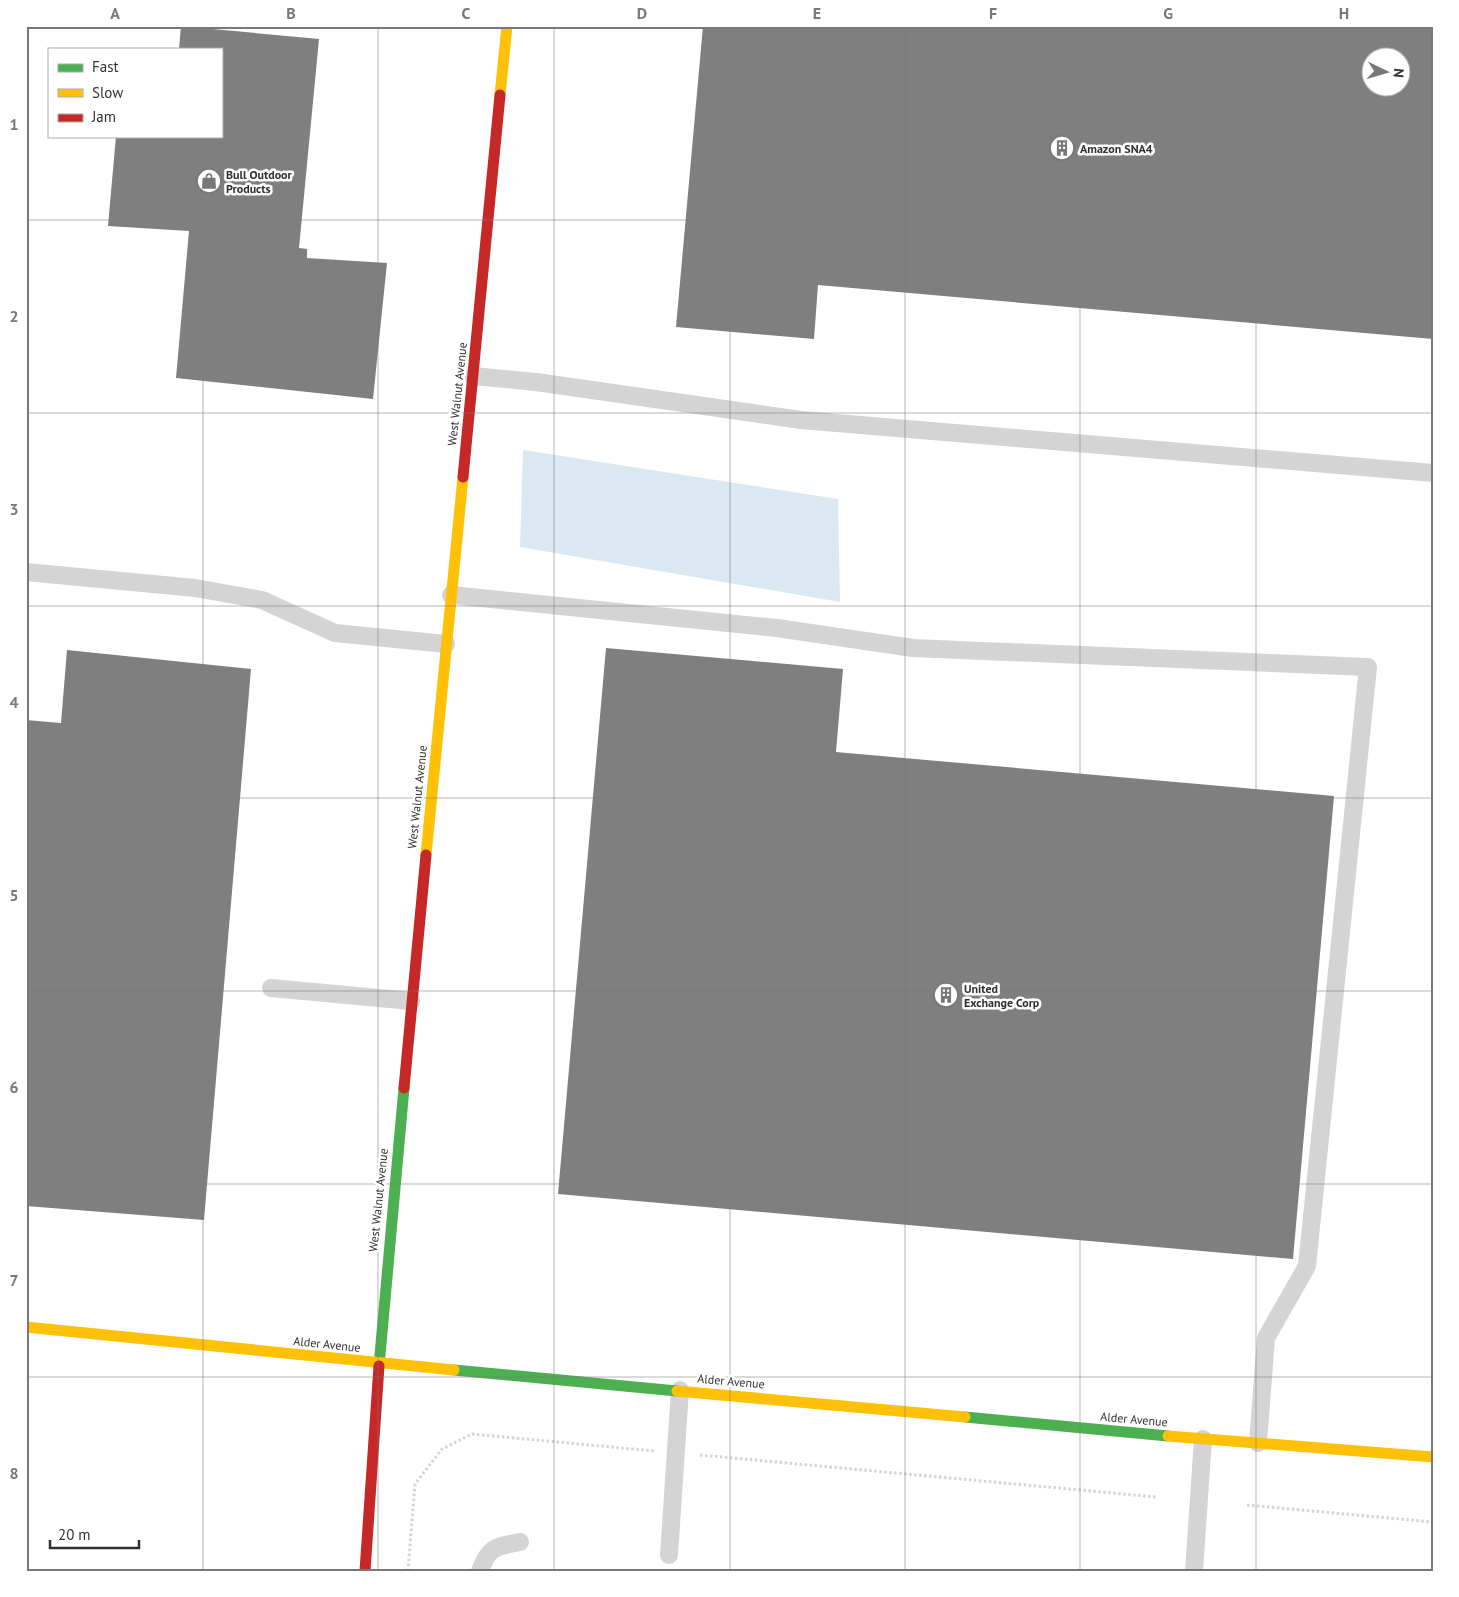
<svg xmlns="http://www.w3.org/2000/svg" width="1459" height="1597" font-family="'PT Sans',sans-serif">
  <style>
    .water { fill: #dae8f2 }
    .building { fill: #7f7f7f; fill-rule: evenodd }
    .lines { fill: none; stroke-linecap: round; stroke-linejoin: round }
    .path { stroke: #d4d4d4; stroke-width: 3; stroke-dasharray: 2.5 2.5; stroke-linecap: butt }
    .lane { stroke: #d4d4d4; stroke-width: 18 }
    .fast { stroke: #4caf50; stroke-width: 11 }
    .slow { stroke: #ffc107; stroke-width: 11 }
    .jam { stroke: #c62828; stroke-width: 11 }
    .grid { fill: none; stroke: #787878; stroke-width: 1; stroke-opacity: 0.55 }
    .labels { text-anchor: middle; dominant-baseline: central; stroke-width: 5; stroke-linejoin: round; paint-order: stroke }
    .poi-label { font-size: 12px; font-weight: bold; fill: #303030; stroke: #fff; text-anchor: start }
    .street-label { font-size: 12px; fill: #303030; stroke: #fff }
    .neatline { fill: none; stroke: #787878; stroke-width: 2 }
    .grid-label { font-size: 16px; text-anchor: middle; font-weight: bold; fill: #787878 }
  </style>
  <rect width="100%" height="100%" fill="#fff"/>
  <!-- water -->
  <path class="water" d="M 523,450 L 838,499 L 840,602 L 520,547 Z"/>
  <!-- building -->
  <path class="building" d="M 181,26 L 319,39 L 299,248 L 307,249 L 307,258 L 387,263 L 373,399 L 176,378 L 189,231 L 108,226 L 116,136 L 221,136 L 221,49 L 179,49 Z
    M 703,26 L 1433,26 L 1433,339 L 818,285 L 814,339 L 676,327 ZM 1372,58 L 1402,58 L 1402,88 L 1372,88 Z
    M 606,648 L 843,669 L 836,752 L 1334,796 L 1293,1259 L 558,1194 Z
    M 67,650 L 251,669 L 204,1220 L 26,1206 L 26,720 L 61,723 Z"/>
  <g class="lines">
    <!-- path -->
    <path class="path" d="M 700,1455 L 1156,1497
      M 1247,1505 L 1433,1522
      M 408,1571 L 415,1484 L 442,1449 L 472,1434 L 654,1451"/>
    <!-- lane -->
    <path class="lane" d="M 473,376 L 536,382 L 801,420 L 1433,473
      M 26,572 L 195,588 L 262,600 L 335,633 L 446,644
      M 451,595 L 777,628 L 913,648 L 1368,667 L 1307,1266 L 1266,1338 L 1258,1443
      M 271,988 L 411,1001
      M 669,1555 L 680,1390
      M 480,1571 C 489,1546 496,1547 520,1542
      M 1194,1571 L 1203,1439"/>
    <!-- fast -->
    <path class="fast" d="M 379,1366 L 404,1088
      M 454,1370 L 677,1391
      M 965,1417 L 1168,1436"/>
    <!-- slow -->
    <path class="slow" d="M 500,95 L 507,26
      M 426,855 L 463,477
      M 26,1327 L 454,1370
      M 677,1391 L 965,1417
      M 1168,1436 L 1433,1457"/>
    <!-- jam -->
    <path class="jam" d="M 463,477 L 500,95
      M 404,1088 L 426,855
      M 365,1571 L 379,1366"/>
  </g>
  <!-- grid -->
  <path class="grid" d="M 203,26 L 203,49M 378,26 L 378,1571M 554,26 L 554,1571M 730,26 L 730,1571M 905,26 L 905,1571M 1080,26 L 1080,1571M 1256,26 L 1256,1571M 203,136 L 203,1571M 26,220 L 1433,220M 26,413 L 1433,413M 26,606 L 1433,606M 26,798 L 1433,798M 26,991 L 1433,991M 26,1184 L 1433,1184M 26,1377 L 1433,1377"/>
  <!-- icons -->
  <defs>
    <symbol id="building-ring" viewBox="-11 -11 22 22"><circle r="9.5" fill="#fff" stroke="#787878" stroke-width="1.5"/><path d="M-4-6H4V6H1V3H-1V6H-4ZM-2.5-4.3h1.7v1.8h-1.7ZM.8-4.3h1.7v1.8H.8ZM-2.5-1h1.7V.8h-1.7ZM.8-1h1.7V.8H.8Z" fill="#787878"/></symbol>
    <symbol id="shop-ring" viewBox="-11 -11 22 22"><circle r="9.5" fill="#fff" stroke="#787878" stroke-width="1.5"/><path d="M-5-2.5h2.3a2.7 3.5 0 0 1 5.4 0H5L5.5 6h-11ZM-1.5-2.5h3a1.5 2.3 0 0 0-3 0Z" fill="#787878"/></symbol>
  </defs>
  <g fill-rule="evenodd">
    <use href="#building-ring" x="1048" y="134" width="28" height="28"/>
    <use href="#shop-ring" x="195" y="167" width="28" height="28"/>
    <use href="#building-ring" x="932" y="981" width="28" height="28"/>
  </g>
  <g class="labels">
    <!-- poi labels -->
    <g class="poi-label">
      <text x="1080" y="148">Amazon SNA4</text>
      <text x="226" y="174">Bull Outdoor<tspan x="226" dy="14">Products</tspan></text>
      <text x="964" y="988">United<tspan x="964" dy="14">Exchange Corp</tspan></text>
    </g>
    <!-- street labels -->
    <g class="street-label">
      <text transform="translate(457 394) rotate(-84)">West Walnut Avenue</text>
      <text transform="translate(417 797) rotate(-84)">West Walnut Avenue</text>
      <text transform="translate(378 1200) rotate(-84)">West Walnut Avenue</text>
      <text transform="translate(327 1344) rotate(6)">Alder Avenue</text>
      <text transform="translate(731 1381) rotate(5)">Alder Avenue</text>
      <text transform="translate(1134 1419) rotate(5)">Alder Avenue</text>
    </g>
  </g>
  <!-- border -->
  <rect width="1459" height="1597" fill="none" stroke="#ffffff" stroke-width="55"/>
  <!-- legend -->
  <rect x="48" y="48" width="175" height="90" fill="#ffffff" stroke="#acacac"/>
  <rect x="58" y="64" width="25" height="8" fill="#4caf50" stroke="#acacac"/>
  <text x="92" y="72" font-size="15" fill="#303030">Fast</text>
  <rect x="58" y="89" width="25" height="8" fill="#ffc107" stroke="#acacac"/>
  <text x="92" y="98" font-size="15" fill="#303030">Slow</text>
  <rect x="58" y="114" width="25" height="8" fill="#c62828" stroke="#acacac"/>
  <text x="92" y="122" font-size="15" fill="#303030">Jam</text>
  <!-- north arrow -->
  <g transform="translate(1386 72) rotate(95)"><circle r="24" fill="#ffffff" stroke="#acacac"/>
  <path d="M0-4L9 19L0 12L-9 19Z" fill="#787878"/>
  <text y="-8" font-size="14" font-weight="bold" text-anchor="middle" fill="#303030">N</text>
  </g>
  <!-- scale -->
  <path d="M50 1540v8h89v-8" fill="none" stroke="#303030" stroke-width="2.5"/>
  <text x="58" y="1540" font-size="15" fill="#303030" stroke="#ffffff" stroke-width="4" paint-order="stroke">20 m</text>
  <rect x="28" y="28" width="1404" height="1542" class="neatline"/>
  <g class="grid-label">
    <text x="115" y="19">A</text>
    <text x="291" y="19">B</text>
    <text x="466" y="19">C</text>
    <text x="642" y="19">D</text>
    <text x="817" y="19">E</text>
    <text x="993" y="19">F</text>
    <text x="1168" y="19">G</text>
    <text x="1344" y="19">H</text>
    <text x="14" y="130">1</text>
    <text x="14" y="322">2</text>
    <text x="14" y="515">3</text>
    <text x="14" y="708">4</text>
    <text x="14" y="901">5</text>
    <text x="14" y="1093">6</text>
    <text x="14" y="1286">7</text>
    <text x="14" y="1479">8</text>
  </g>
</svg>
